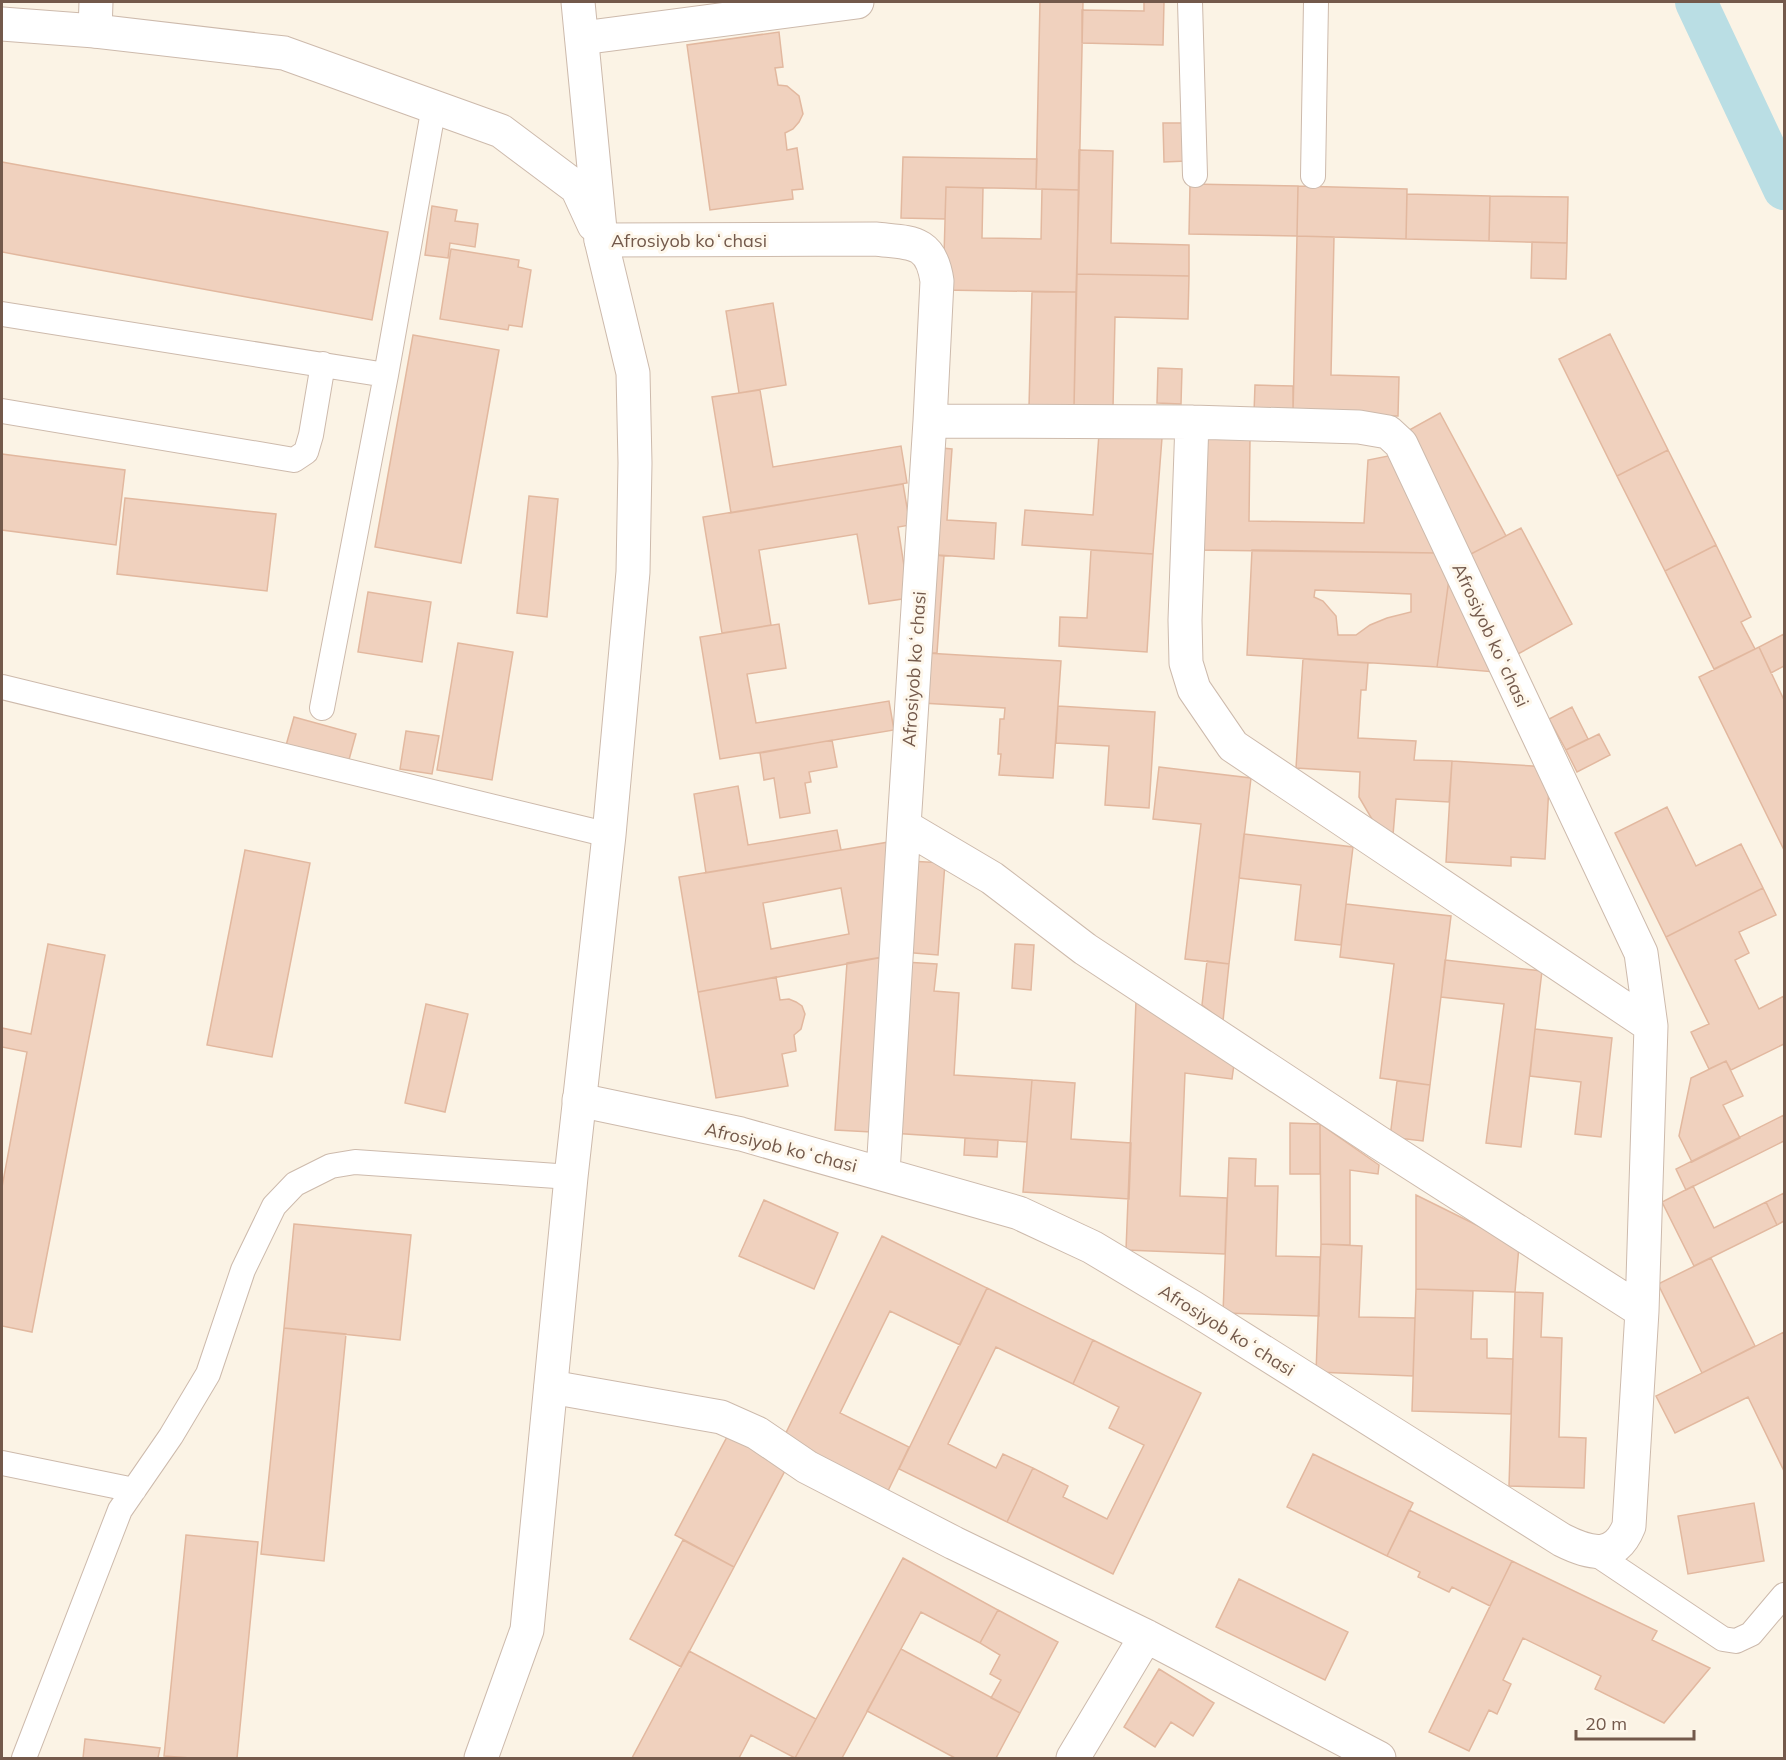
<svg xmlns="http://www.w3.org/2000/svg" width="1786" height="1760" font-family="Mulish,sans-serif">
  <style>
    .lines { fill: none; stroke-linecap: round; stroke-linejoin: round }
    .canal { stroke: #badee4; stroke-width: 42 }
    .building { fill: #f0d1be; stroke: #e2b89f; stroke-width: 1.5; fill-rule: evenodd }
    .service-casing { stroke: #cdbaac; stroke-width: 26 }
    .minor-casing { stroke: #cdbaac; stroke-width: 35 }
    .tertiary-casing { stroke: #cdbaac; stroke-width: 35 }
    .service { stroke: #fff; stroke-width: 24 }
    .minor { stroke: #fff; stroke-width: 33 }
    .tertiary { stroke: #fff; stroke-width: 33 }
    .labels { text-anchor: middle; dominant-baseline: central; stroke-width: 6; stroke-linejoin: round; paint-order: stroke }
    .street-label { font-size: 18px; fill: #73594b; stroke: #fef7eb }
  </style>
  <rect width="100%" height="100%" fill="#fbf3e5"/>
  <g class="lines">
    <!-- canal -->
    <path class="canal" d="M 1696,2 L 1784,189"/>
  </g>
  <!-- building -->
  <path class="building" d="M 1040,2 L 1083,2 L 1079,190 L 1036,189 Z
    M 1144,2 L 1164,2 L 1163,45 L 1082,43 L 1082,10 L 1144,11 Z
    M 779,32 L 783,67 L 775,68 L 778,85 L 787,86 L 799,96 L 803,114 L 799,122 L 793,129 L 785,133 L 787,150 L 797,148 L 803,189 L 792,190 L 793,199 L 710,210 L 687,45 Z
    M 1163,123 L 1187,123 L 1187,161 L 1164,162 Z
    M 1079,150 L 1113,151 L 1111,243 L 1189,245 L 1189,276 L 1077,274 Z
    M 903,157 L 1037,159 L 1036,189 L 946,187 L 945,219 L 901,218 Z
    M 2,162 L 388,232 L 372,320 L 2,252 Z
    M 1190,184 L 1298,186 L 1297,236 L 1189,234 Z
    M 1298,186 L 1407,189 L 1406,239 L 1297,236 Z
    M 946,187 L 983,188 L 982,238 L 1041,239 L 1042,189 L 1079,190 L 1076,292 L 943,290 Z
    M 1407,194 L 1490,196 L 1489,241 L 1406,239 Z
    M 1490,196 L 1568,197 L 1567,243 L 1489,241 Z
    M 432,206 L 457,210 L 455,221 L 478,224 L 475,247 L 450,243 L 448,258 L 425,255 Z
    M 1297,236 L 1334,237 L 1331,375 L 1399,377 L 1398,416 L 1293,414 Z
    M 1532,242 L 1567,243 L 1566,279 L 1531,278 Z
    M 451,249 L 519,260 L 518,267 L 531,270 L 522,327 L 509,325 L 508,330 L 440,319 Z
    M 1077,274 L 1189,276 L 1188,319 L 1115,317 L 1113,408 L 1074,408 Z
    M 1032,292 L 1076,292 L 1074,408 L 1029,407 Z
    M 773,303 L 786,385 L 739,393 L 726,311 Z
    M 1610,334 L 1668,450 L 1617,476 L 1559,359 Z
    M 413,335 L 499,350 L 461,563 L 375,547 Z
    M 1158,368 L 1182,369 L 1181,404 L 1157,403 Z
    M 1255,385 L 1293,386 L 1293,414 L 1254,413 Z
    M 760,390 L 773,467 L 901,446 L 907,483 L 731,513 L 712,397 Z
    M 1440,413 L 1506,536 L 1467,556 L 1402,434 Z
    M 1099,434 L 1162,438 L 1153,554 L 1022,545 L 1025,510 L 1093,515 Z
    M 1197,438 L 1250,439 L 1249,521 L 1364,523 L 1368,460 L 1393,455 L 1437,553 L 1195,550 Z
    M 931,447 L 952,449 L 947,520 L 996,523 L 994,559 L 924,554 Z
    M 1668,450 L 1716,545 L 1665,571 L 1617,476 Z
    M 2,454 L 125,470 L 116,545 L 2,530 Z
    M 903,484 L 910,525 L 898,527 L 909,598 L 869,604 L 857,534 L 759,550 L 771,625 L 722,633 L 703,517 Z
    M 529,496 L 558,499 L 547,617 L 517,613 Z
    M 125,498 L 276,514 L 267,591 L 117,574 Z
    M 1521,528 L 1572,624 L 1518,654 L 1467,556 Z
    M 1716,545 L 1751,617 L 1741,622 L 1755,649 L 1714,669 L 1665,571 Z
    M 1091,550 L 1153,554 L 1147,652 L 1059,646 L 1060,617 L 1087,618 Z
    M 1252,550 L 1437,553 L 1449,579 L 1437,667 L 1247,655 ZM 1315,590 L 1411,594 L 1411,612 L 1387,618 L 1370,625 L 1356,635 L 1338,635 L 1336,616 L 1323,601 L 1314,597 Z
    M 924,554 L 944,556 L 937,653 L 926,653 Z
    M 1449,579 L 1495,672 L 1437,667 Z
    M 368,592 L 431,602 L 422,662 L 358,652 Z
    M 779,624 L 786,668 L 747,674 L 756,723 L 889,701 L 894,730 L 720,759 L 700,637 Z
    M 1784,634 L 1784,666 L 1771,673 L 1759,647 Z
    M 458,643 L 513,652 L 492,780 L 437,770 Z
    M 1759,647 L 1784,700 L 1784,850 L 1699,677 Z
    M 926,653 L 1061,661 L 1053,778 L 999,775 L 1001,754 L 998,754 L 1000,719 L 1004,719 L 1005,708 L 922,703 Z
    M 1303,659 L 1368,663 L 1366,690 L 1361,690 L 1358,738 L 1416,741 L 1414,760 L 1452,761 L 1449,802 L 1396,799 L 1393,835 L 1376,826 L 1359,797 L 1360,772 L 1296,768 Z
    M 1058,706 L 1155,712 L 1149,808 L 1105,805 L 1109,746 L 1056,743 Z
    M 1572,707 L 1588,739 L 1566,750 L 1549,719 Z
    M 294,717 L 356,734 L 347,767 L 285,749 Z
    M 406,731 L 439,736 L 432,774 L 400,769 Z
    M 1599,734 L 1610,755 L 1577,772 L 1566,750 Z
    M 832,740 L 837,767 L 809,772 L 811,782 L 805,783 L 810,813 L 780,818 L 774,778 L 764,780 L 760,753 Z
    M 1452,761 L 1550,767 L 1545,859 L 1511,857 L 1511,866 L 1446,862 Z
    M 1159,767 L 1251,778 L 1229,964 L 1185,959 L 1201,824 L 1153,819 Z
    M 738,786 L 748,845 L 837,830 L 841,850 L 706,873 L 694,794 Z
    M 1667,807 L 1696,866 L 1741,844 L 1763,888 L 1666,937 L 1615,833 Z
    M 1244,834 L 1353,847 L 1341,945 L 1295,940 L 1301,885 L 1239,878 Z
    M 889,842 L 883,957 L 698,992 L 679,877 ZM 841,888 L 849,934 L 771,949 L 763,903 Z
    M 245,850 L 310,863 L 272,1057 L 207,1045 Z
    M 908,861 L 945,863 L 938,955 L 902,952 Z
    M 1763,888 L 1776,915 L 1739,932 L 1749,953 L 1735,960 L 1759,1009 L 1784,996 L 1784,1044 L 1731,1070 L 1726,1061 L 1709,1069 L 1691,1032 L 1709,1024 L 1666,937 Z
    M 1346,904 L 1451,916 L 1430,1085 L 1380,1078 L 1394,964 L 1340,957 Z
    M 48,944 L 105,955 L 32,1332 L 2,1326 L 2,1187 L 27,1052 L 2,1047 L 2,1028 L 31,1034 Z
    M 1015,944 L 1034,945 L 1031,990 L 1012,988 Z
    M 883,957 L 871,1132 L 835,1130 L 847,963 Z
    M 1445,960 L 1542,971 L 1521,1147 L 1486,1143 L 1504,1004 L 1441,997 Z
    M 1207,961 L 1229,964 L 1223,1021 L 1202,1005 Z
    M 904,962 L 937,964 L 934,991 L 959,993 L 954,1075 L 1032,1080 L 1027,1142 L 891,1133 Z
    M 776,977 L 780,1000 L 789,999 L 796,1002 L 802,1006 L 805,1014 L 801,1029 L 794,1035 L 796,1051 L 782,1054 L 788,1086 L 716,1098 L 698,992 Z
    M 1136,1001 L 1235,1057 L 1232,1079 L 1185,1073 L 1180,1196 L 1227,1198 L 1225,1254 L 1126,1250 Z
    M 426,1004 L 468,1014 L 445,1112 L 405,1103 Z
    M 1535,1029 L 1612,1038 L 1601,1137 L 1575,1134 L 1581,1082 L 1530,1076 Z
    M 1726,1061 L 1743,1096 L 1723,1105 L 1740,1138 L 1692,1162 L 1679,1136 L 1691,1078 Z
    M 1032,1080 L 1075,1083 L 1071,1139 L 1131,1143 L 1129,1199 L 1023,1192 Z
    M 1397,1081 L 1430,1085 L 1423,1141 L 1390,1137 Z
    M 1784,1115 L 1784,1141 L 1686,1190 L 1676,1169 Z
    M 1290,1123 L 1320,1124 L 1320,1174 L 1290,1174 Z
    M 1320,1124 L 1379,1165 L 1378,1174 L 1350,1170 L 1350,1245 L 1321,1244 Z
    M 965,1138 L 998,1140 L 997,1157 L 964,1155 Z
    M 1229,1158 L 1256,1159 L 1255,1186 L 1278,1186 L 1276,1256 L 1320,1257 L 1319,1316 L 1223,1313 Z
    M 1693,1186 L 1714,1228 L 1766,1202 L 1777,1225 L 1694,1266 L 1662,1202 Z
    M 1784,1193 L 1784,1221 L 1777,1225 L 1766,1202 Z
    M 1416,1195 L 1519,1246 L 1515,1292 L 1416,1289 Z
    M 764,1200 L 838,1233 L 814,1289 L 739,1256 Z
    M 294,1224 L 411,1235 L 400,1340 L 284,1328 Z
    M 882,1236 L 987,1288 L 960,1345 L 890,1311 L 840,1413 L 909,1447 L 886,1495 L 781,1443 Z
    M 1321,1244 L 1362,1246 L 1359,1317 L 1415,1318 L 1413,1376 L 1316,1372 Z
    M 1711,1258 L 1755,1346 L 1702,1373 L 1658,1284 Z
    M 987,1288 L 1093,1340 L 1073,1384 L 996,1347 L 948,1444 L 996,1468 L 1003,1454 L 1033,1468 L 1007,1522 L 899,1469 Z
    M 1416,1289 L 1473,1291 L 1471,1339 L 1487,1339 L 1487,1358 L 1513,1359 L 1511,1414 L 1412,1411 Z
    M 1515,1292 L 1543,1293 L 1541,1337 L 1562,1338 L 1559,1437 L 1586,1438 L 1584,1488 L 1509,1486 Z
    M 284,1328 L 346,1334 L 324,1561 L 261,1554 Z
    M 1784,1332 L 1784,1471 L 1748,1397 L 1675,1433 L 1656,1396 Z
    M 1093,1340 L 1201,1393 L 1113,1574 L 1007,1522 L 1033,1468 L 1068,1486 L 1063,1497 L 1107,1519 L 1144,1445 L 1109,1428 L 1119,1407 L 1073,1384 Z
    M 728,1435 L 787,1467 L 734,1567 L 675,1535 Z
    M 1313,1454 L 1413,1503 L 1387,1556 L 1287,1507 Z
    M 1754,1503 L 1764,1561 L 1688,1574 L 1678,1516 Z
    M 1409,1510 L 1512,1561 L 1490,1606 L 1452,1587 L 1449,1592 L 1418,1577 L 1420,1572 L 1387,1556 Z
    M 186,1535 L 258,1542 L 237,1758 L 191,1758 L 164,1756 Z
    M 683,1540 L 734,1567 L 681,1667 L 630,1639 Z
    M 903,1558 L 998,1610 L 980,1643 L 921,1612 L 842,1758 L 795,1758 Z
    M 1512,1561 L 1657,1631 L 1652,1640 L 1710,1668 L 1664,1723 L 1595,1689 L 1601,1676 L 1523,1638 L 1503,1680 L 1511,1684 L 1497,1714 L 1489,1710 L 1469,1751 L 1429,1732 Z
    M 1239,1579 L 1348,1632 L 1325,1680 L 1216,1627 Z
    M 998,1610 L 1058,1642 L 1020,1713 L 991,1698 L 1001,1680 L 990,1674 L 1000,1655 L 980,1643 Z
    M 901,1649 L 1020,1713 L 996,1758 L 955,1758 L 867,1711 Z
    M 689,1651 L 816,1719 L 795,1758 L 751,1735 L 739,1758 L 632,1758 Z
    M 1159,1669 L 1214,1703 L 1193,1736 L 1171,1722 L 1155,1747 L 1124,1727 Z
    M 85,1739 L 160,1748 L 158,1758 L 83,1758 Z"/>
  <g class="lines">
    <defs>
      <path id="service" d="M 1190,2 L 1195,175
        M 1313,176 L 1316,2
        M 2,314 L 386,375
        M 2,411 L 294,460 L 306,452 L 311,435 L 323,364
        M 2,687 L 609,835
        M 322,708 L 386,375 L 434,106
        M 2,1463 L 134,1490
        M 1593,1552 L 1723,1639 L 1736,1641 L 1751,1634 L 1784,1595
        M 24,1758 L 120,1510 L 171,1436 L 208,1374 L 243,1270 L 274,1206 L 295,1184 L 331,1166 L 355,1162 L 571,1177"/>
      <path id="minor" d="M 95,31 L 96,2
        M 582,38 L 857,2
        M 930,421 L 904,826 L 992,878 L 1085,949 L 1378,1142 L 1642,1311
        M 1192,422 L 1359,427 L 1388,432 L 1401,444 L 1641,953 L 1651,1026
        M 579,1100 L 741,1134 L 1019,1213 L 1092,1247 L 1192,1307 L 1562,1540 C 1590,1554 1615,1561 1629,1526 L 1642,1311 L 1651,1026 L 1233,746 L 1194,689 L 1186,663 L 1185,620 L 1192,422 L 930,421 L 937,281 C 931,239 910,243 875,239 L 601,240
        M 883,1173 L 904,826
        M 551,1387 L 721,1417 L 757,1433 L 807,1467 L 954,1543 L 1146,1636 L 1379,1758
        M 1073,1758 L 1146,1636"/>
      <path id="tertiary" d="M 2,24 L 95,31 L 284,53 L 501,131 L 577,188 L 594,225
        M 481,1758 L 527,1630 L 571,1177 L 609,835 L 633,572 L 635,463 L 633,373 L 601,240 L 578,2"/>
    </defs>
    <!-- service casing -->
    <use href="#service" class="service-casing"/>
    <!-- minor casing -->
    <use href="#minor" class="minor-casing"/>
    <!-- tertiary casing -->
    <use href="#tertiary" class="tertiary-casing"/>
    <!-- service -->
    <use href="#service" class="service"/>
    <!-- minor -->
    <use href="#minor" class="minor"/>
    <!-- tertiary -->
    <use href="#tertiary" class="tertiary"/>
  </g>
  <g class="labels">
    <!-- street labels -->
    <g class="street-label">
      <text x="689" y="240">Afrosiyob koʻchasi</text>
      <text transform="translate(1491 635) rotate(65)">Afrosiyob koʻchasi</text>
      <text transform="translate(914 669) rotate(-86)">Afrosiyob koʻchasi</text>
      <text transform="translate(781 1147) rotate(14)">Afrosiyob koʻchasi</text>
      <text transform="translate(1227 1330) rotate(32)">Afrosiyob koʻchasi</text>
    </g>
  </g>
  <!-- border -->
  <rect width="1786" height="1760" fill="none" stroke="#73594b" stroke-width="6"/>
  <!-- scale -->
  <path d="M1576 1730v9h118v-9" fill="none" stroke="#73594b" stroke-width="3"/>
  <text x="1585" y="1730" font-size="18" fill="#73594b" stroke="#fef7eb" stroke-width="4.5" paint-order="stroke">20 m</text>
</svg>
